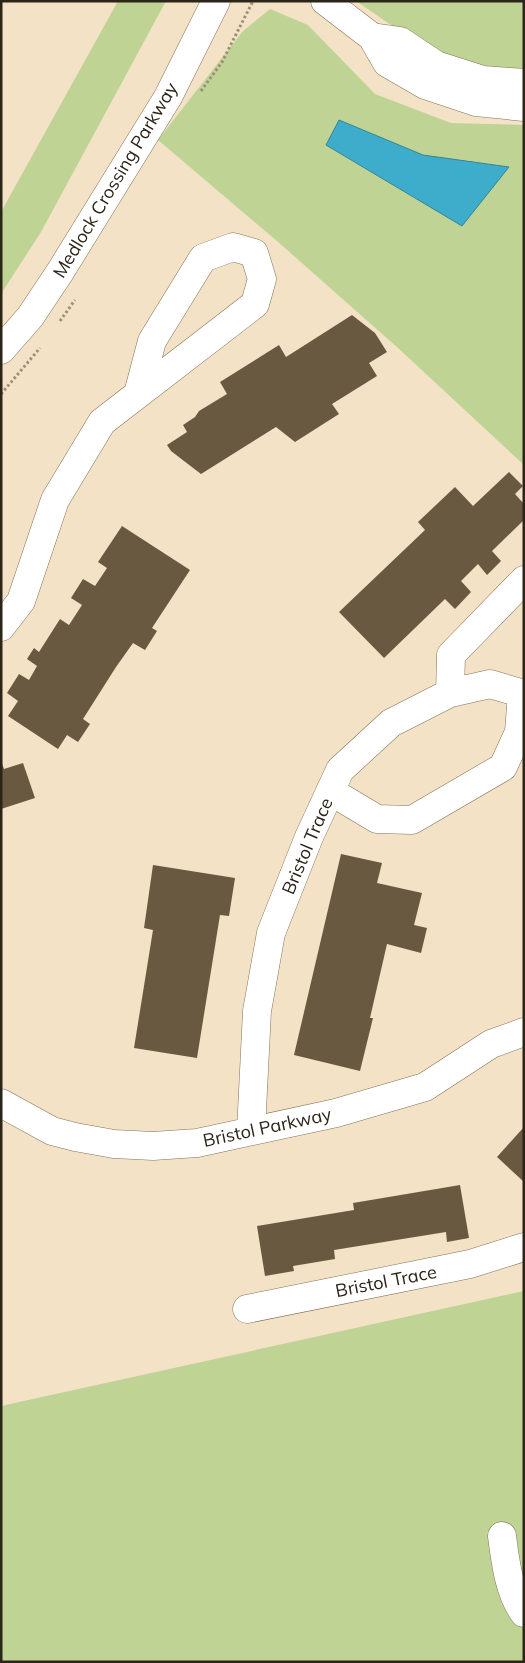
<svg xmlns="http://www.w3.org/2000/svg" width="525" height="1663" font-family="Mulish,sans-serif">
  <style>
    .green { fill: #bfd494 }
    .water { fill: #3dadcb; stroke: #378496 }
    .building { fill: #685940 }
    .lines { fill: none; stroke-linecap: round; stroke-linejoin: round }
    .minor-casing { stroke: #827359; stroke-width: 29 }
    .path { stroke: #9b8f7a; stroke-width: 3; stroke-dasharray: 2.5 2.5; stroke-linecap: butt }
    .minor { stroke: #fff; stroke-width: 28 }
    .labels { text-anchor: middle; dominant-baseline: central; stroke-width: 5; stroke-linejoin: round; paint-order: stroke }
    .street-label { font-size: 18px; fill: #2a2419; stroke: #fff }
  </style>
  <rect width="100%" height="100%" fill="#f3e2c6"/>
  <!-- green -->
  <path class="green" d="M 118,1 L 166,1 L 41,232 L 1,294 L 1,212 Z
    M 356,1 L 524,1 L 524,75 L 456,63 L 410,38 Z
    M 270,9 L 308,25 L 375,94 L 451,123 L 524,125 L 524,465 L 398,348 L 277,241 L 158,140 L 243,31 Z
    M 524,1291 L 524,1662 L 1,1662 L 1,1406 Z"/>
  <!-- water -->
  <path class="water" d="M 339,120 L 423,155 L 509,167 L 462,226 L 326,145 Z"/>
  <!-- building -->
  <path class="building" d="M 352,315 L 375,333 L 387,352 L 369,363 L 377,376 L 332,404 L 339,414 L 295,442 L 276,427 L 201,474 L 171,451 L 167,445 L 187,432 L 183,425 L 195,417 L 199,411 L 227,394 L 220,382 L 279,345 L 286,357 Z
    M 509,472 L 523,486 L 515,494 L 524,504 L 524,520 L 492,551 L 501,561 L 487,575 L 478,564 L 461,581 L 471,592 L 455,609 L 445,599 L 384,658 L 339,612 L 425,530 L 418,522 L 455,487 L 473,506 Z
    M 122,526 L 190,570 L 152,628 L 157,631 L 145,650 L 133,643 L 116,667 L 83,719 L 90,724 L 78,742 L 67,735 L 58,749 L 8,716 L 18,701 L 7,693 L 19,674 L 29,680 L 37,666 L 27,659 L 34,648 L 39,652 L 60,619 L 69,625 L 82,605 L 71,598 L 83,579 L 95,586 L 107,568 L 98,562 Z
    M 1,761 L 4,769 L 23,763 L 35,798 L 1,809 Z
    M 341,854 L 382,863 L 377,883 L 422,893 L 414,925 L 427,928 L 421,953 L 387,944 L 370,1018 L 373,1018 L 360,1071 L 294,1055 Z
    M 153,865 L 235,878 L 229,916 L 220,915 L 197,1058 L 134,1048 L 153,930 L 144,928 Z
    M 524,1127 L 524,1182 L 497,1157 Z
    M 460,1185 L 469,1238 L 447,1242 L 446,1232 L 334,1250 L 335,1259 L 293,1266 L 294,1271 L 265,1276 L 257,1226 L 354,1210 L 353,1203 Z"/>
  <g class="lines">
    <defs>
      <path id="minor" d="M 325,1 L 372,37
        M 524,83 L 483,80 L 436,65 L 400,41 L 372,37 L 387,63 L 425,85 L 476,102 L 524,107
        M 1,350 L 30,317 L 60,272 L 168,97 L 216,1
        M 1,627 L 21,601 L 55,500 L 102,422 L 255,304 L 262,279 L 254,253 L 233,247 L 203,258 L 152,341 L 138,394
        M 450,693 L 451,655 L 524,580
        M 330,791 L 377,819 L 412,820 L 503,767 L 519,732 L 522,693
        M 1,1103 L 52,1131 L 75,1137 L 114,1144 L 153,1146 L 197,1143 L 336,1113 L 425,1087 L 491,1044 L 524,1032
        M 251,1131 L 257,1011 L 271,933 L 309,837 L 340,770 L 391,723 L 450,693 L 490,684 L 524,694
        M 247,1309 L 470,1264 L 524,1247
        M 502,1536 C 505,1560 509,1593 524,1613"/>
    </defs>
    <!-- minor casing -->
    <use href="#minor" class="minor-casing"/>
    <!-- path -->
    <path class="path" d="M 201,91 L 222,62 L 253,1
      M 60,321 L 75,300
      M 1,394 L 40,348"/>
    <!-- minor -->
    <use href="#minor" class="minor"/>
  </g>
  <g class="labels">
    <!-- street labels -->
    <g class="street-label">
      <text transform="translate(115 180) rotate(-59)">Medlock Crossing Parkway</text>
      <text transform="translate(307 846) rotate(-67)">Bristol Trace</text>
      <text transform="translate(267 1127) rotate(-12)">Bristol Parkway</text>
      <text transform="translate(386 1281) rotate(-11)">Bristol Trace</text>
    </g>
  </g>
  <!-- border -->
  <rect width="525" height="1663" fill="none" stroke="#2a2419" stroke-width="5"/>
</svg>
